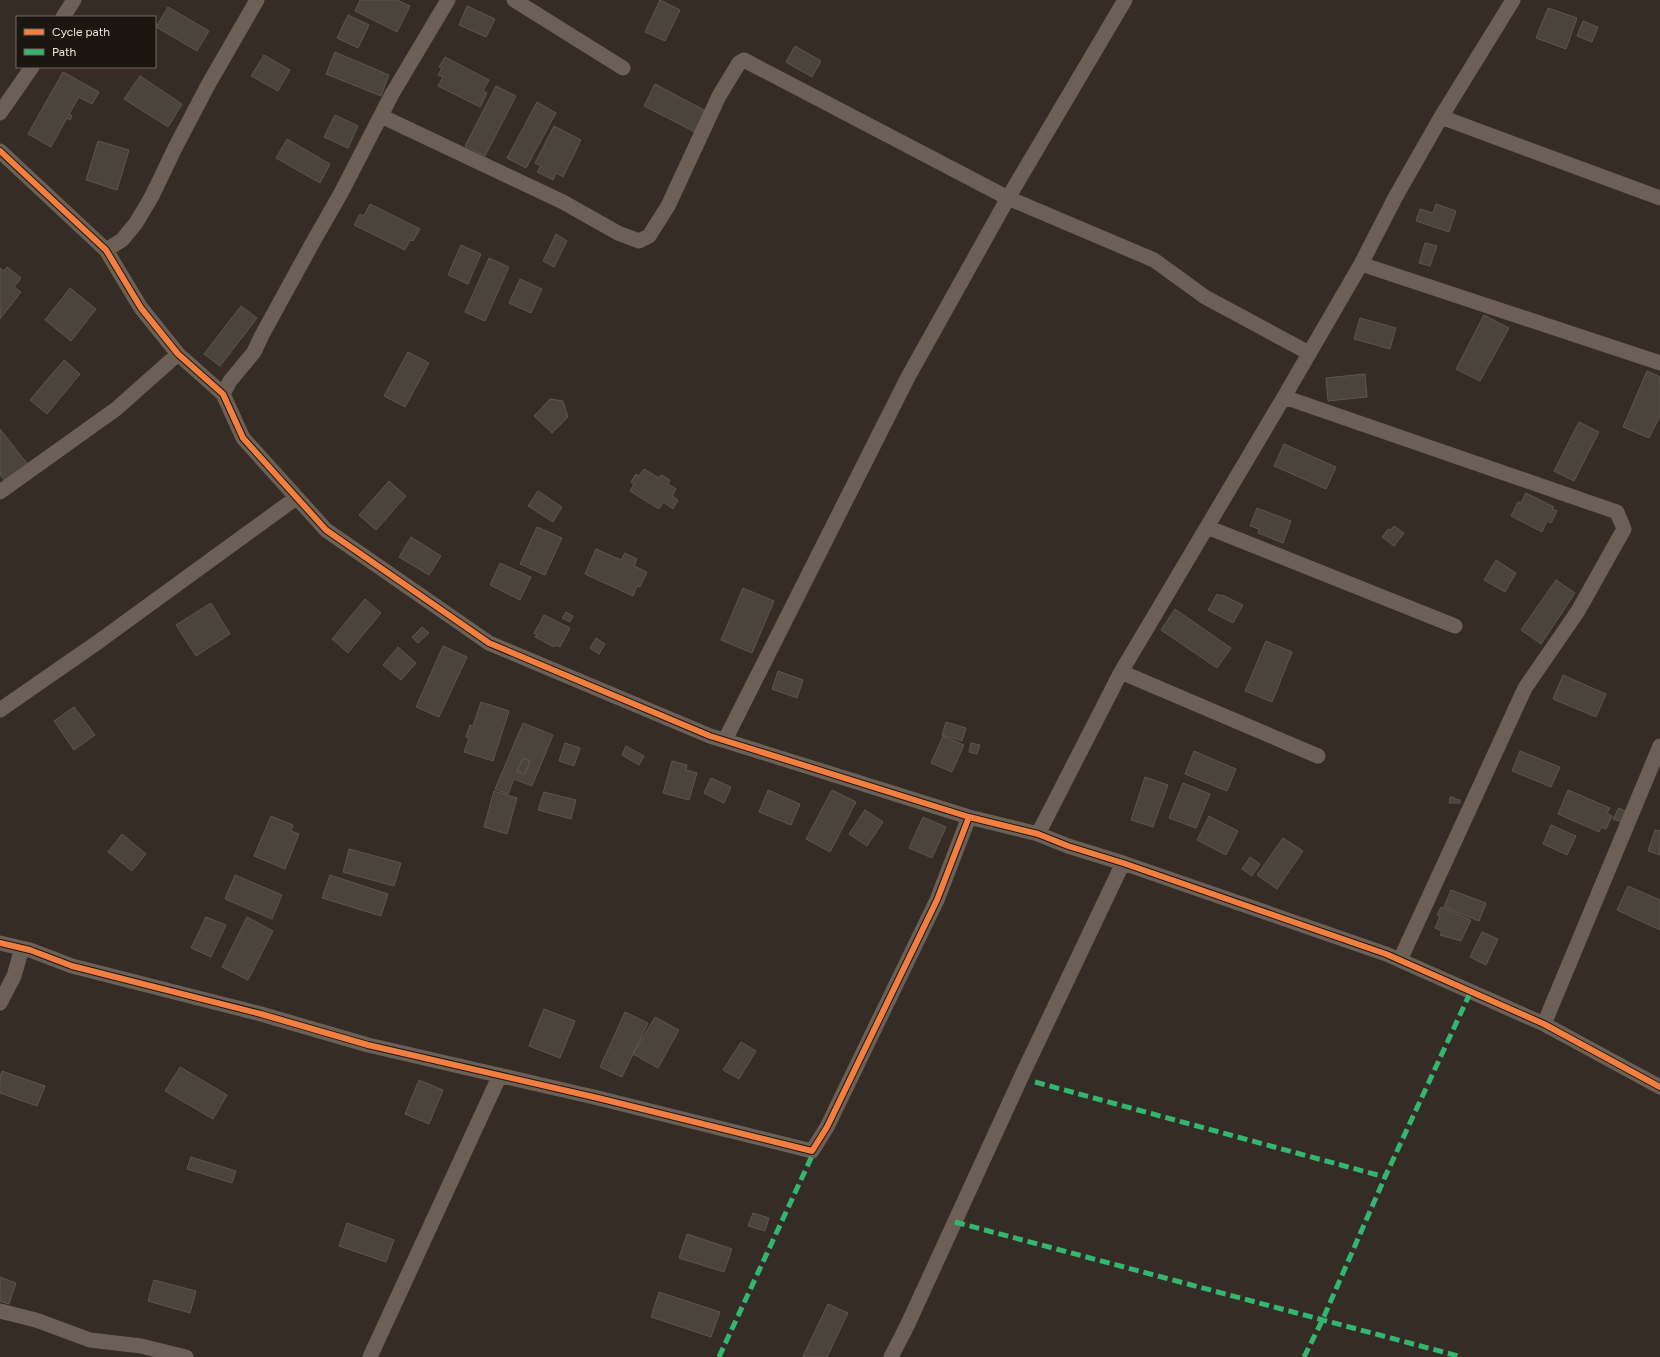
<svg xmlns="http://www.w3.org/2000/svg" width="1660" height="1357" font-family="Figtree,sans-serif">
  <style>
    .building { fill: #4b443d; stroke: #5d564f; fill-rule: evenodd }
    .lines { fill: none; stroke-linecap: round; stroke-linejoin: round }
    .minor { stroke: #6c6056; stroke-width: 15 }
    .quiet { stroke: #33b770; stroke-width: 5; stroke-dasharray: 10 5; stroke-linecap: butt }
    .cycleway-casing { stroke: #1c1610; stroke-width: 8 }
    .cycleway { stroke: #f27e40; stroke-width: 6 }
  </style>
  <rect width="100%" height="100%" fill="#352d25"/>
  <!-- building -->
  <path class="building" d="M 360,0 L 397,0 L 410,6 L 397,32 L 355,11 Z
    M 660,0 L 680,10 L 665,41 L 645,32 Z
    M 467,6 L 495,19 L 486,37 L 459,25 Z
    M 168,7 L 209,31 L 197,51 L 156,27 Z
    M 1548,8 L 1577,18 L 1566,49 L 1536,38 Z
    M 348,15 L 369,25 L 358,48 L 337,38 Z
    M 1583,21 L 1598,27 L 1592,42 L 1577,36 Z
    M 795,46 L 821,61 L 812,77 L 786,62 Z
    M 335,52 L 389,75 L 381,96 L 326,74 Z
    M 264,55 L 290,70 L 278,91 L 251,76 Z
    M 445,57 L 489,80 L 483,91 L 487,93 L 480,107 L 438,86 L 443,77 L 438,75 L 442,68 L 439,67 Z
    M 63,72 L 99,92 L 92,104 L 79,97 L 69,114 L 72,116 L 70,120 L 67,118 L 51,147 L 28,134 Z
    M 140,76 L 182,104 L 168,127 L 124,99 Z
    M 655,84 L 706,111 L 695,132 L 644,106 Z
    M 496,86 L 516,96 L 485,156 L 465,146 Z
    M 537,102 L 556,113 L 526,168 L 507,158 Z
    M 335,115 L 358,126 L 348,148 L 324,137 Z
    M 554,126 L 581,140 L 563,177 L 556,173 L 553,180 L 537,172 L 541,166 L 535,163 Z
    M 287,139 L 330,164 L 320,183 L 276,158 Z
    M 98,141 L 129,150 L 117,190 L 86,180 Z
    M 370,204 L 420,229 L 413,241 L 410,240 L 405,250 L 354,225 L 360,214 L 364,216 Z
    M 1436,204 L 1456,211 L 1449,232 L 1416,221 L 1420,209 L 1433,213 Z
    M 556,234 L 567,241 L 554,267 L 543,261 Z
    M 1425,243 L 1437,246 L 1430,266 L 1419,263 Z
    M 461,245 L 481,254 L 468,284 L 448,275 Z
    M 489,258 L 509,267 L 485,321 L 465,312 Z
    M 7,267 L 21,278 L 14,287 L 21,292 L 0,319 L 0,268 L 4,271 Z
    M 520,279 L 542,289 L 531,313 L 509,303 Z
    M 70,288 L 96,309 L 71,341 L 45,320 Z
    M 241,306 L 257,318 L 220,366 L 204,354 Z
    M 1484,315 L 1509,328 L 1480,381 L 1456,369 Z
    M 1360,318 L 1396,328 L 1390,349 L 1354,339 Z
    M 408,352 L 429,363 L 405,407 L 384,396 Z
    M 64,360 L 80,374 L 47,414 L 30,400 Z
    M 1647,371 L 1660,377 L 1660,416 L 1649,438 L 1623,427 Z
    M 1365,374 L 1367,397 L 1328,401 L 1326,378 Z
    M 550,399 L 563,401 L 568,417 L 552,433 L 534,416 Z
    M 1579,422 L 1599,432 L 1574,481 L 1554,471 Z
    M 0,429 L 29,466 L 7,483 L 0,475 Z
    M 1284,444 L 1336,467 L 1326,489 L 1274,466 Z
    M 644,469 L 659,478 L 661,475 L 670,480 L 668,484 L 676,489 L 672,496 L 678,500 L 673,509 L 663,502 L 659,509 L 630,491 L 634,484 L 631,482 L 636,474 L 639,476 Z
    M 389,481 L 406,496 L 376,530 L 359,515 Z
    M 538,491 L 562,507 L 553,522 L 528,506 Z
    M 1526,493 L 1554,507 L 1552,509 L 1557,511 L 1551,523 L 1547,521 L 1542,532 L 1511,516 L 1518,502 L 1521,503 Z
    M 1257,508 L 1291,521 L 1283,543 L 1258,533 L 1259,529 L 1250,526 Z
    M 1394,526 L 1404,533 L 1394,546 L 1382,537 L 1388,529 L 1391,530 Z
    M 537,527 L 562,538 L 545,575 L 520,564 Z
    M 411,537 L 441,556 L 429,575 L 399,557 Z
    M 596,549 L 621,560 L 625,553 L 637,559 L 634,566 L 647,572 L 640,587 L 637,586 L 633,596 L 585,574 Z
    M 1496,560 L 1516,573 L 1505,592 L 1484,580 Z
    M 500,563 L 531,577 L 520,600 L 490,585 Z
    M 1556,580 L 1575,593 L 1541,644 L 1521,630 Z
    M 743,588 L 774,601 L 752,653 L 721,640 Z
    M 1217,594 L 1221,596 L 1222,595 L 1243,605 L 1233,623 L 1208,610 Z
    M 365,599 L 381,613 L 348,653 L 332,639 Z
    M 211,603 L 230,634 L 196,656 L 176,625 Z
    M 1175,609 L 1231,648 L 1217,668 L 1161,630 Z
    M 566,612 L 573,616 L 570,622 L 562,618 Z
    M 544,615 L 570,628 L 560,647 L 556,645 L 554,647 L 535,637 L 537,635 L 534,633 Z
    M 422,627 L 429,633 L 418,643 L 412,637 Z
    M 596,638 L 605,644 L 599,654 L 590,648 Z
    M 1266,641 L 1292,652 L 1272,702 L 1245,691 Z
    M 443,646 L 467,657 L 439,717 L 416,707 Z
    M 398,647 L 416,663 L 401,680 L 383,665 Z
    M 778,671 L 803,680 L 797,698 L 772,689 Z
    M 1563,675 L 1606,694 L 1596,717 L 1553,699 Z
    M 481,702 L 509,711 L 493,761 L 464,752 L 469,738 L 466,737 L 470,725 L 473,726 Z
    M 74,707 L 95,735 L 74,750 L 54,721 Z
    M 946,722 L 966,728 L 962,741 L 942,735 Z
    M 523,723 L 553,735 L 532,786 L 514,779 L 508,794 L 495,789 ZM 523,758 L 530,761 L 525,774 L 517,771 Z
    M 943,736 L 964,745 L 952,772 L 931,763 Z
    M 565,743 L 580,748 L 574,766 L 559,761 Z
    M 971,743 L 980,745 L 977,754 L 969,752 Z
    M 626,746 L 644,756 L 639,765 L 622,755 Z
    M 1194,751 L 1236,769 L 1227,791 L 1185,774 Z
    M 1520,751 L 1560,767 L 1551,787 L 1512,771 Z
    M 523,758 L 530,761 L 525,774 L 517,771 Z
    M 672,761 L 687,765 L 686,770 L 697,773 L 689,800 L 663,793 Z
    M 1145,777 L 1168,785 L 1153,827 L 1131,820 Z
    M 711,778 L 731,787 L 724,803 L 704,793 Z
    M 1183,783 L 1210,794 L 1196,828 L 1169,818 Z
    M 768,790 L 800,804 L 791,825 L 759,812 Z
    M 832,790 L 856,802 L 830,852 L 806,839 Z
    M 1568,790 L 1610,808 L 1607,813 L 1612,816 L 1606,829 L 1601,827 L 1599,832 L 1558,814 Z
    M 494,791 L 517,798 L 507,834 L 484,827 Z
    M 544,792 L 576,800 L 571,819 L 538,810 Z
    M 1450,797 L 1454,797 L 1454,799 L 1460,800 L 1460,803 L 1449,803 Z
    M 1619,808 L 1629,813 L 1624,823 L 1613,819 Z
    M 865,810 L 883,822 L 867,846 L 849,834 Z
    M 271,816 L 293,825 L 291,831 L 299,834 L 285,869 L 254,856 Z
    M 1209,816 L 1238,831 L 1226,855 L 1197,840 Z
    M 923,817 L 946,827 L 932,858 L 909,848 Z
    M 1551,825 L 1576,836 L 1567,855 L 1543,844 Z
    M 1655,830 L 1660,831 L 1660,855 L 1648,851 Z
    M 122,834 L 146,854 L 132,871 L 108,852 Z
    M 1283,838 L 1303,851 L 1277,889 L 1257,875 Z
    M 349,849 L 401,863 L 394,886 L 343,872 Z
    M 1250,857 L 1260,864 L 1252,876 L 1242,869 Z
    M 235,875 L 282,895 L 272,919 L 225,899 Z
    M 330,875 L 388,894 L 381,916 L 322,898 Z
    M 1628,886 L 1660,900 L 1660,930 L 1617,910 Z
    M 1451,890 L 1486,903 L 1479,921 L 1444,907 Z
    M 1441,907 L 1471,920 L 1461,941 L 1440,935 L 1442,931 L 1435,928 L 1440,916 L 1437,915 Z
    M 206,917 L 226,925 L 211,957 L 191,948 Z
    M 247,917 L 273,931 L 248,980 L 222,967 Z
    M 1482,932 L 1498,939 L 1486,965 L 1470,957 Z
    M 544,1009 L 575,1021 L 560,1058 L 529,1046 Z
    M 625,1012 L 648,1023 L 622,1077 L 600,1067 Z
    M 655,1017 L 679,1030 L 658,1068 L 633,1054 Z
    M 741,1042 L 756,1051 L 739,1079 L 723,1070 Z
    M 180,1067 L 227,1095 L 213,1119 L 165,1091 Z
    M 2,1071 L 45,1086 L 37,1106 L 0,1093 L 0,1077 Z
    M 419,1080 L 443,1090 L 429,1124 L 405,1114 Z
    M 191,1157 L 236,1171 L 232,1183 L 187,1169 Z
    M 753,1213 L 769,1218 L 765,1231 L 748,1226 Z
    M 347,1223 L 394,1240 L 386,1262 L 339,1246 Z
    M 687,1234 L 732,1249 L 724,1272 L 679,1258 Z
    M 0,1277 L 16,1283 L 9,1304 L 0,1301 Z
    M 154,1280 L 196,1291 L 190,1313 L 148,1301 Z
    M 659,1292 L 720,1312 L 711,1337 L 651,1317 Z
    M 828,1304 L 848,1313 L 827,1357 L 805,1357 L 803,1356 Z"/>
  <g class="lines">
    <!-- minor -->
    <path class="minor" d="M 514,0 L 623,68
      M 63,17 L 74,0
      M 0,113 L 32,67
      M 381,116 L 563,202 L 618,233 L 639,241 L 649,236 L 668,206 L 719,96 L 739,63 L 744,60 L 1008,198 L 1154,260 L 1205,297 L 1309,353
      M 1441,117 L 1660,198
      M 0,151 L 106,250 L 141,308 L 178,354 L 223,394 L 243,438 L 326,530 L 489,643 L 710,736 L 969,817 L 1038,834 L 1068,846 L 1123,863 L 1386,954 L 1544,1024 L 1660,1087
      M 106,250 L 122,240 L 136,223 L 152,196 L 175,148 L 208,85 L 257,0
      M 1361,264 L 1660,363
      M 223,394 L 230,381 L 254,352 L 262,335 L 313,242 L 341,193 L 392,94 L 448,0
      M 1284,397 L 1617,512 L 1624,529 L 1578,611 L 1525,688 L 1400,960
      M 0,492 L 116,409 L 178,354
      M 1207,527 L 1455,626
      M 1121,672 L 1318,756
      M 0,710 L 98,642 L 296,498
      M 725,740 L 908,377 L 1008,198 L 1125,0
      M 1038,834 L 1121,672 L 1284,397 L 1361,264 L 1396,196 L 1441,117 L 1513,0
      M 0,943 L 30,950 L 72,966 L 261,1014 L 368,1045 L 598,1098 L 812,1151 L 827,1127 L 937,900 L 969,817
      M 0,1003 L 14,976 L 22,948
      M 1544,1024 L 1660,746
      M 0,1311 L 36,1320 L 90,1340 L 141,1346 L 186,1357
      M 370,1357 L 500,1075
      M 891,1357 L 907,1326 L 1024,1071 L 1123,863"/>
    <!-- quiet -->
    <path class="quiet" d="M 1035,1082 L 1385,1177
      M 955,1222 L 1462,1357
      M 719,1357 L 812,1156
      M 1304,1357 L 1322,1321 L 1385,1177 L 1471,991"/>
    <defs>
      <path id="cycleway" d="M 0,151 L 106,250 L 141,308 L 178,354 L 223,394 L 243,438 L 326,530 L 489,643 L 710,736 L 969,817 L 1038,834 L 1068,846 L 1123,863 L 1386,954 L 1544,1024 L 1660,1087
        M 0,943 L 30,950 L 72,966 L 261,1014 L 368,1045 L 598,1098 L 812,1151 L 827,1127 L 937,900 L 969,817"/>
    </defs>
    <!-- cycleway casing -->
    <use href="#cycleway" class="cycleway-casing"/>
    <!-- cycleway -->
    <use href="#cycleway" class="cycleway"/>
  </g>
  <!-- legend -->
  <rect x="16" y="16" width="140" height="52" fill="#1c1610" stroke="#706962"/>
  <rect x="24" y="29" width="20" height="6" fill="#f27e40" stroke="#706962"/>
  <text x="52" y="36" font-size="12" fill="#efe5dd">Cycle path</text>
  <rect x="24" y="49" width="20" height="6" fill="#33b770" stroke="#706962"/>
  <text x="52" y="56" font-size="12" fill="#efe5dd">Path</text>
</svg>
